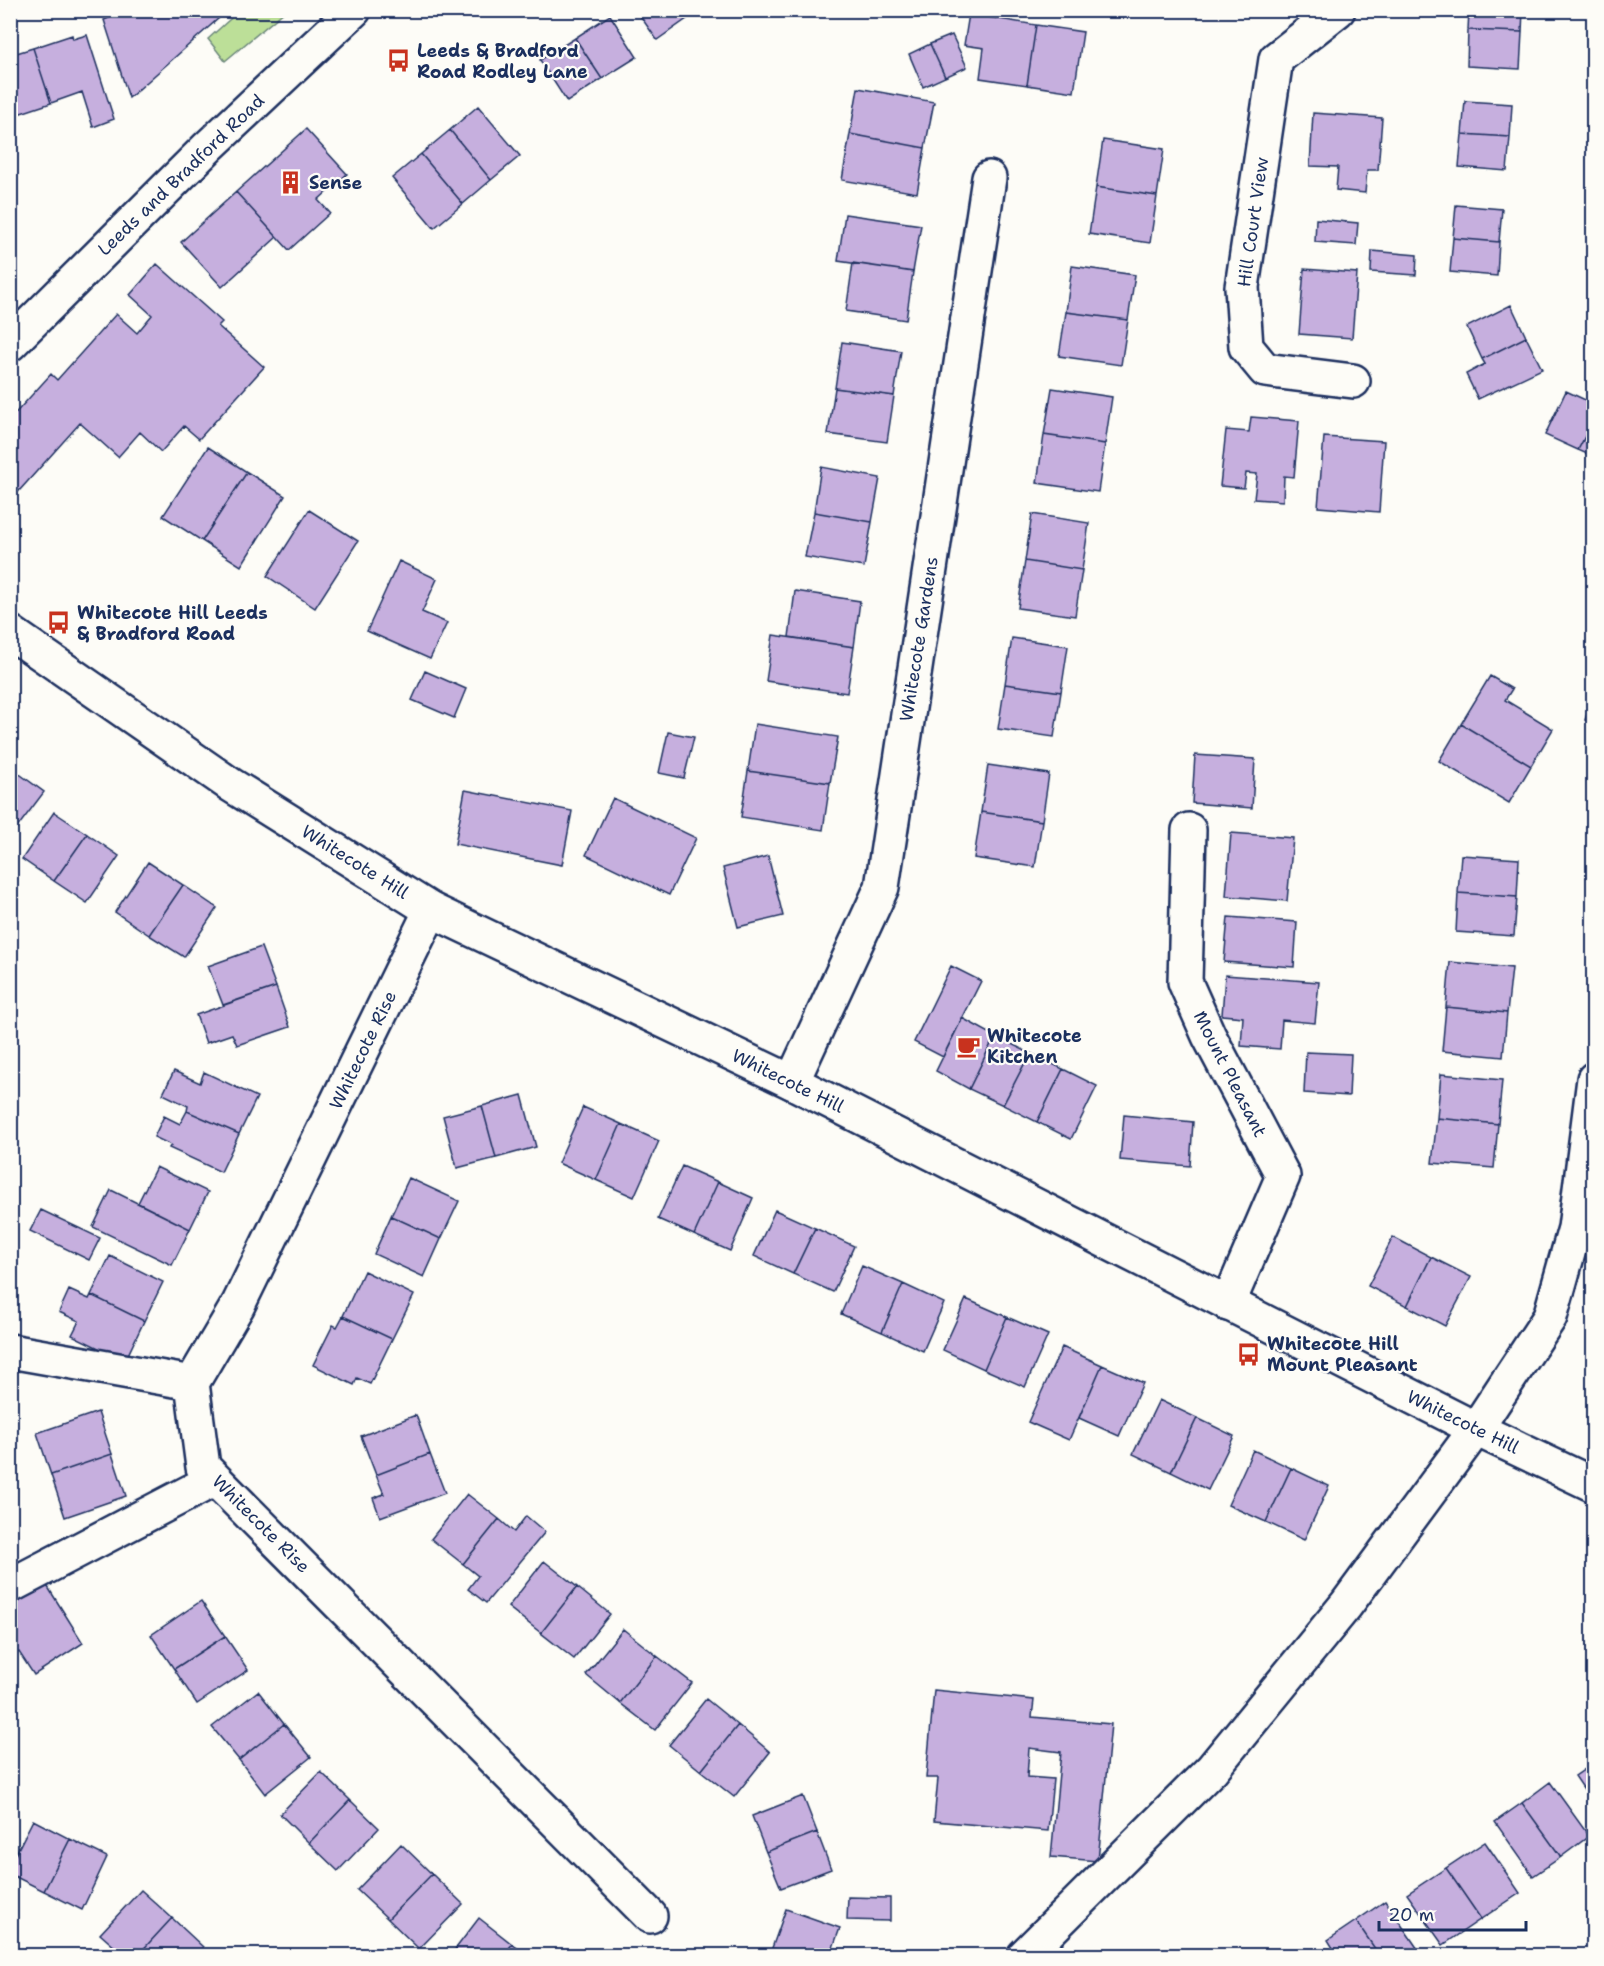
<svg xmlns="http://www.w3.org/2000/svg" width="1604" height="1966" font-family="'Shantell Sans',sans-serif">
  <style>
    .green { fill: #bcdf98; stroke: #6c877b; stroke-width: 1.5 }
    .building { fill: #c6afde; stroke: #1b2f5e; stroke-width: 1.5 }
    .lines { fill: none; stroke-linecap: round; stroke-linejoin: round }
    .minor-casing { stroke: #1b2f5e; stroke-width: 38 }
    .major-casing { stroke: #1b2f5e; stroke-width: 38 }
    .minor { stroke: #fdfcf7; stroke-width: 33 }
    .major { stroke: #fdfcf7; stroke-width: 33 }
    .labels { text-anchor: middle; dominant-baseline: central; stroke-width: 4.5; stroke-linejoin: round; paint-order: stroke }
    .poi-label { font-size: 18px; font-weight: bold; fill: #1b2f5e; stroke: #fdfcf7; text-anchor: start }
    .street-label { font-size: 18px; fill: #1b2f5e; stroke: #fdfcf7 }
  </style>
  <rect width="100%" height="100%" fill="#fdfcf7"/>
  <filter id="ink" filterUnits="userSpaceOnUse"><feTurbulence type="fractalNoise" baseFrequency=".0167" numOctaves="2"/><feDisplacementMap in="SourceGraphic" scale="12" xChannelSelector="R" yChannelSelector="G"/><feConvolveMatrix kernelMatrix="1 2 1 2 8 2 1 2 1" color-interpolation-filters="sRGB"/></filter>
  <g filter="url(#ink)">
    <!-- green -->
    <path class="green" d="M 239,11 L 285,11 L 225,61 L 208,39 Z"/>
    <!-- building -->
    <path class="building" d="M 128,10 L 228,10 L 129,98 L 104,20 Z
      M 636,10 L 687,10 L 691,16 L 657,40 Z
      M 1469,10 L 1523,10 L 1522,32 L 1468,30 Z
      M 969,14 L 1036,25 L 1027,85 L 980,78 L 984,48 L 964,45 Z
      M 610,15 L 637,57 L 602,79 L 575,38 Z
      M 1036,25 L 1083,32 L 1074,92 L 1027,85 Z
      M 1468,30 L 1522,32 L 1520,69 L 1467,66 Z
      M 72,35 L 73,39 L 87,35 L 114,119 L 93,127 L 82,92 L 51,103 L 33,48 Z
      M 952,35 L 967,67 L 945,77 L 930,44 Z
      M 575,38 L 602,79 L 567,102 L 540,60 Z
      M 930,44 L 945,77 L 923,87 L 909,54 Z
      M 33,48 L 51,103 L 12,116 L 10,55 Z
      M 858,88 L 934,102 L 925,148 L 850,134 Z
      M 1465,101 L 1512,104 L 1510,137 L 1462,134 Z
      M 478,106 L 520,156 L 491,180 L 450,130 Z
      M 1313,113 L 1382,118 L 1378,170 L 1367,170 L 1365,193 L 1336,190 L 1338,167 L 1310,166 Z
      M 306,129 L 347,174 L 318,200 L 330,213 L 289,250 L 236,192 Z
      M 450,130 L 491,180 L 463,204 L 421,154 Z
      M 850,134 L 925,148 L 917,193 L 842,180 Z
      M 1462,134 L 1510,137 L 1507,171 L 1459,167 Z
      M 1103,140 L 1164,149 L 1157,196 L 1096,187 Z
      M 421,154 L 463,204 L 434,228 L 392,178 Z
      M 1096,187 L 1157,196 L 1150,243 L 1089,234 Z
      M 236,192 L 277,237 L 222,287 L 181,242 Z
      M 1456,205 L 1502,209 L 1499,242 L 1453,238 Z
      M 845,214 L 921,225 L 913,272 L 838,261 Z
      M 1316,219 L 1358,223 L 1356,245 L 1315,242 Z
      M 1453,238 L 1499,242 L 1497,276 L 1450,272 Z
      M 1372,251 L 1417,255 L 1416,275 L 1371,272 Z
      M 853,263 L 913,272 L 906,320 L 846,311 Z
      M 157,264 L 222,322 L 218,326 L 264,367 L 199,439 L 184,426 L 161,452 L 140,432 L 118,457 L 80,423 L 10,501 L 10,419 L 51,374 L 57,380 L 116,314 L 137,333 L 152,315 L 130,295 Z
      M 1072,266 L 1135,275 L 1128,320 L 1066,312 Z
      M 1304,269 L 1357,273 L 1352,338 L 1299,334 Z
      M 1511,305 L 1526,337 L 1482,359 L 1467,327 Z
      M 1066,312 L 1128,320 L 1121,365 L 1059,356 Z
      M 1526,337 L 1542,369 L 1478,399 L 1466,374 L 1485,364 L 1482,359 Z
      M 842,342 L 901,351 L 894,396 L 835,388 Z
      M 835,388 L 894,396 L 887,442 L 828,434 Z
      M 1052,388 L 1112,397 L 1105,444 L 1044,435 Z
      M 1566,391 L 1594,404 L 1594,419 L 1578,450 L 1545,435 Z
      M 1251,417 L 1299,421 L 1294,477 L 1284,476 L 1283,501 L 1254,499 L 1257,474 L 1246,473 L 1244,488 L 1220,486 L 1226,430 L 1249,432 Z
      M 1594,419 L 1594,457 L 1578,450 Z
      M 1044,435 L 1105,444 L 1098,492 L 1037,483 Z
      M 1324,437 L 1384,441 L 1379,512 L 1318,507 Z
      M 208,447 L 247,472 L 202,541 L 163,516 Z
      M 821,467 L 880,478 L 872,522 L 814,512 Z
      M 247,472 L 285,496 L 241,566 L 202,541 Z
      M 309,510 L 358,541 L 315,608 L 267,576 Z
      M 814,512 L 872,522 L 864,567 L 805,557 Z
      M 1032,514 L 1089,523 L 1082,570 L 1025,561 Z
      M 399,561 L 437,579 L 422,612 L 447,623 L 430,659 L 367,631 Z
      M 1025,561 L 1082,570 L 1075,616 L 1018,608 Z
      M 795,591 L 860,601 L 854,647 L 789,637 Z
      M 773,635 L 854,647 L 847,693 L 766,681 Z
      M 1012,638 L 1068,646 L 1061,692 L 1005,684 Z
      M 425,671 L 466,689 L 454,718 L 412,700 Z
      M 1490,676 L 1512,689 L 1505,700 L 1553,729 L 1531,766 L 1461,724 Z
      M 1005,684 L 1061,692 L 1054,737 L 998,729 Z
      M 1594,692 L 1594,723 L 1585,720 Z
      M 755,724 L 838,737 L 830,783 L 748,771 Z
      M 1461,724 L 1531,766 L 1509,803 L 1439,761 Z
      M 668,732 L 694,737 L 684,778 L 659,773 Z
      M 1195,755 L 1255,759 L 1252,808 L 1192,803 Z
      M 988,765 L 1049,774 L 1042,821 L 981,812 Z
      M 10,767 L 44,792 L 10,837 Z
      M 748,771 L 830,783 L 823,830 L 741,817 Z
      M 465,790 L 572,811 L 562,865 L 455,844 Z
      M 613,798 L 696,838 L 669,895 L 586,855 Z
      M 54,812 L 87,834 L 54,881 L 22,859 Z
      M 981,812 L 1042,821 L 1035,867 L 974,858 Z
      M 1231,833 L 1293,838 L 1287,901 L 1226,896 Z
      M 87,834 L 119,856 L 87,903 L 54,881 Z
      M 1461,855 L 1519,859 L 1517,897 L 1458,893 Z
      M 768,856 L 783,916 L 738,927 L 723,868 Z
      M 148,862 L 183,885 L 149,935 L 115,912 Z
      M 183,885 L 217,908 L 184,957 L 149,935 Z
      M 1458,893 L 1517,897 L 1514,936 L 1456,932 Z
      M 1228,917 L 1297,922 L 1294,967 L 1224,962 Z
      M 261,947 L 276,987 L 223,1005 L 208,966 Z
      M 1450,962 L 1512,968 L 1507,1013 L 1446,1007 Z
      M 951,966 L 981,981 L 943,1057 L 914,1042 Z
      M 1225,975 L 1319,982 L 1315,1023 L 1282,1020 L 1280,1049 L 1241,1046 L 1243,1017 L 1222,1015 Z
      M 276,987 L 290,1027 L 237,1045 L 232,1034 L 206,1043 L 196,1015 Z
      M 1446,1007 L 1507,1013 L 1503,1057 L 1442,1051 Z
      M 962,1018 L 995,1036 L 969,1089 L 936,1071 Z
      M 995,1036 L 1030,1053 L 1003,1105 L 969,1089 Z
      M 1306,1052 L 1351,1054 L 1349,1096 L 1304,1093 Z
      M 1030,1053 L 1063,1069 L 1037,1122 L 1003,1105 Z
      M 1063,1069 L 1097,1086 L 1071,1139 L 1037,1122 Z
      M 174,1071 L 200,1083 L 204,1072 L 257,1097 L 239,1134 L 187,1111 L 188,1106 L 163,1094 Z
      M 1441,1074 L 1502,1080 L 1498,1124 L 1437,1118 Z
      M 522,1095 L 536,1147 L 496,1158 L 482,1106 Z
      M 482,1106 L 496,1158 L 457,1168 L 443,1116 Z
      M 583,1107 L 621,1124 L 596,1180 L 558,1163 Z
      M 187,1111 L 239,1134 L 221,1172 L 169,1148 L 171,1145 L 154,1137 L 164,1116 L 180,1124 Z
      M 1124,1115 L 1193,1122 L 1190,1166 L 1120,1160 Z
      M 1437,1118 L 1498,1124 L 1494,1168 L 1432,1163 Z
      M 621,1124 L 659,1141 L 634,1197 L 596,1180 Z
      M 682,1166 L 718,1182 L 694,1235 L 658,1219 Z
      M 156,1167 L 208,1192 L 190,1229 L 138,1203 Z
      M 409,1178 L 459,1201 L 441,1239 L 391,1216 Z
      M 718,1182 L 753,1198 L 730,1251 L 694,1235 Z
      M 111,1190 L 190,1229 L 172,1265 L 93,1227 Z
      M 41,1210 L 100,1238 L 89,1260 L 30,1231 Z
      M 775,1210 L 815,1228 L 793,1274 L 754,1256 Z
      M 391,1216 L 441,1239 L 424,1277 L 374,1254 Z
      M 815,1228 L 854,1246 L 833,1292 L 793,1274 Z
      M 1393,1237 L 1431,1257 L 1407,1306 L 1368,1286 Z
      M 110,1256 L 163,1282 L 144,1321 L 91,1295 Z
      M 1431,1257 L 1471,1277 L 1445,1326 L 1407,1306 Z
      M 862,1266 L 903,1284 L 882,1332 L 841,1314 Z
      M 364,1271 L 414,1295 L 392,1339 L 343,1316 Z
      M 903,1284 L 944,1303 L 923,1351 L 882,1332 Z
      M 69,1290 L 89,1299 L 91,1295 L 144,1321 L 125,1361 L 72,1335 L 79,1321 L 59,1312 Z
      M 966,1299 L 1007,1317 L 984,1369 L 943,1350 Z
      M 343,1316 L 392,1339 L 370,1384 L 357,1378 L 354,1385 L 313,1365 L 333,1325 L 337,1327 Z
      M 1007,1317 L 1048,1335 L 1025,1387 L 984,1369 Z
      M 1062,1347 L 1102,1365 L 1069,1440 L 1028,1422 Z
      M 1102,1365 L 1143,1383 L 1119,1436 L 1079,1418 Z
      M 1159,1400 L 1197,1418 L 1171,1472 L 1133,1454 Z
      M 98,1412 L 112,1454 L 51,1475 L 37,1433 Z
      M 416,1415 L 430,1454 L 376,1475 L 361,1436 Z
      M 1197,1418 L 1234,1436 L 1208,1490 L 1171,1472 Z
      M 1253,1450 L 1291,1468 L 1266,1522 L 1228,1505 Z
      M 112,1454 L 126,1496 L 65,1517 L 51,1475 Z
      M 430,1454 L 445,1493 L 380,1517 L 373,1498 L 384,1494 L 376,1475 Z
      M 1291,1468 L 1329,1486 L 1304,1540 L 1266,1522 Z
      M 467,1494 L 499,1519 L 463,1564 L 431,1539 Z
      M 526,1516 L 545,1532 L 486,1603 L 468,1589 L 478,1576 L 463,1564 L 499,1519 L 514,1532 Z
      M 544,1561 L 577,1587 L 541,1633 L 508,1607 Z
      M 46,1584 L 83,1643 L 34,1675 L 19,1652 L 10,1658 L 10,1606 Z
      M 577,1587 L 610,1614 L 574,1659 L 541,1633 Z
      M 201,1601 L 225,1636 L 174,1669 L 151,1635 Z
      M 623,1629 L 657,1656 L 620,1703 L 586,1675 Z
      M 225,1636 L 248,1670 L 197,1704 L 174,1669 Z
      M 657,1656 L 692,1683 L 655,1730 L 620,1703 Z
      M 934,1690 L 1034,1700 L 1032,1717 L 1111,1724 L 1098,1861 L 1051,1857 L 1061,1752 L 1029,1748 L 1027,1777 L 1053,1779 L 1048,1831 L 934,1821 L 938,1778 L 926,1778 Z
      M 258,1691 L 284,1724 L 239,1760 L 212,1727 Z
      M 706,1699 L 738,1725 L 701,1771 L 669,1745 Z
      M 284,1724 L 311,1757 L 265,1794 L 239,1760 Z
      M 738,1725 L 770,1752 L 734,1797 L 701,1771 Z
      M 1594,1763 L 1594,1804 L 1575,1776 Z
      M 321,1772 L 350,1800 L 309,1843 L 280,1814 Z
      M 1550,1782 L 1589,1836 L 1561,1857 L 1522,1803 Z
      M 803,1796 L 817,1832 L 766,1852 L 752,1816 Z
      M 350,1800 L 379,1828 L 338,1871 L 309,1843 Z
      M 1522,1803 L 1561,1857 L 1533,1876 L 1495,1822 Z
      M 33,1820 L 70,1839 L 44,1891 L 10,1874 L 10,1865 Z
      M 817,1832 L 831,1869 L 781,1888 L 766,1852 Z
      M 70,1839 L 107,1857 L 82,1910 L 44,1891 Z
      M 1485,1842 L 1520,1893 L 1481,1919 L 1446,1868 Z
      M 401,1844 L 432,1874 L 388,1919 L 357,1890 Z
      M 1446,1868 L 1481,1919 L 1443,1945 L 1407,1894 Z
      M 432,1874 L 463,1904 L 419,1949 L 388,1919 Z
      M 141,1890 L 172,1918 L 137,1956 L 125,1956 L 100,1934 Z
      M 848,1897 L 890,1898 L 890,1921 L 847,1920 Z
      M 1385,1901 L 1422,1955 L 1421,1956 L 1380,1956 L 1356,1921 Z
      M 786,1909 L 840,1928 L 830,1956 L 793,1956 L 772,1948 Z
      M 172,1918 L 203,1947 L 195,1956 L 137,1956 Z
      M 479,1918 L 512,1944 L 504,1956 L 450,1956 Z
      M 1356,1921 L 1380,1956 L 1338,1956 L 1328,1940 Z
      M 512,1944 L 528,1956 L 504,1956 Z
      M 772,1948 L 793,1956 L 769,1956 Z"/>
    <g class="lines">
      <defs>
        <path id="minor" d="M 1338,10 L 1276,59 L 1242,287 L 1246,347 L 1265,370 L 1353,381
          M 1189,830 L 1185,982 L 1209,1036 L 1283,1176 L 1228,1304
          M 431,910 L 238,1305 L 192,1383 L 203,1467 L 650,1916
          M 792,1082 L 882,887 L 989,178
          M 10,1351 L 192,1383
          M 10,1586 L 215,1479
          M 1024,1956 L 1212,1769 L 1346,1605 L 1476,1429 L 1550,1317 L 1575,1228 L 1594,1079"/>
        <path id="major" d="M 10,344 L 208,147 L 354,10
          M 10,632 L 231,785 L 431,910 L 792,1082 L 1476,1429 L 1594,1485"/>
      </defs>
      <!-- minor casing -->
      <use href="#minor" class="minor-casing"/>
      <!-- major casing -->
      <use href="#major" class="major-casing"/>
      <!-- minor -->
      <use href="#minor" class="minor"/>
      <!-- major -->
      <use href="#major" class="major"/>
    </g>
  </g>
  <!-- icons -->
  <defs>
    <symbol id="bus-bare" viewBox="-9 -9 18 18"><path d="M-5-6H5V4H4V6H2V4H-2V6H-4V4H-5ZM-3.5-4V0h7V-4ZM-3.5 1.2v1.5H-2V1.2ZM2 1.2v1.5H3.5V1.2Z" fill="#c8321e" stroke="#fdfcf7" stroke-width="2.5" paint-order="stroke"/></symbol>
    <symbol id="building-bare" viewBox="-9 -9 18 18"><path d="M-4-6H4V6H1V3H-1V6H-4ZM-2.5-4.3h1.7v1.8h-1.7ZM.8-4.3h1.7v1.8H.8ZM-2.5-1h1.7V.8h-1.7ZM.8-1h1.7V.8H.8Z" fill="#c8321e" stroke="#fdfcf7" stroke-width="2.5" paint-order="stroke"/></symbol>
    <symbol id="cafe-bare" viewBox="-9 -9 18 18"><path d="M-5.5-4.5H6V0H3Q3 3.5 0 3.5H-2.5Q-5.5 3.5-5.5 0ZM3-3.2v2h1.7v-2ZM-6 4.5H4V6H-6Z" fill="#c8321e" stroke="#fdfcf7" stroke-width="2.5" paint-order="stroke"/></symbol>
  </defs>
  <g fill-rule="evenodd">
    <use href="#bus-bare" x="382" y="44" width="33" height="33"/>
    <use href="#building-bare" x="274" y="166" width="33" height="33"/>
    <use href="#bus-bare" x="42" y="606" width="33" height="33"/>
    <use href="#cafe-bare" x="952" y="1030" width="33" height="33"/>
    <use href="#bus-bare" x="1232" y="1338" width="33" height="33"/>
  </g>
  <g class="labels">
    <!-- poi labels -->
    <g class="poi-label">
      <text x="417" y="51">Leeds &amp; Bradford<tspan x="417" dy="21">Road Rodley Lane</tspan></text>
      <text x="309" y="183">Sense</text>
      <text x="77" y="613">Whitecote Hill Leeds<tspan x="77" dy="21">&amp; Bradford Road</tspan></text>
      <text x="987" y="1036">Whitecote<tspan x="987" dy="21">Kitchen</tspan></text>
      <text x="1267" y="1344">Whitecote Hill<tspan x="1267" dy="21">Mount Pleasant</tspan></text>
    </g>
    <!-- street labels -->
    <g class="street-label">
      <text transform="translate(181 175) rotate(-44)">Leeds and Bradford Road</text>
      <text transform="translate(1253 222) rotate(-82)">Hill Court View</text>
      <text transform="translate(919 639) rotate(-81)">Whitecote Gardens</text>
      <text transform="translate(355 862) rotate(32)">Whitecote Hill</text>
      <text transform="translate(363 1050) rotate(-64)">Whitecote Rise</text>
      <text transform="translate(1230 1074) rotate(63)">Mount Pleasant</text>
      <text transform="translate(788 1081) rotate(26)">Whitecote Hill</text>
      <text transform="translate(1463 1422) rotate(26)">Whitecote Hill</text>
      <text transform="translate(261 1524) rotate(45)">Whitecote Rise</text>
    </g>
  </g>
  <!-- margin -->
  <rect width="1604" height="1966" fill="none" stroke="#fdfcf7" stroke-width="36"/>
  <rect x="18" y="18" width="1568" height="1930" fill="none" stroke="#1b2f5e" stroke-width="2" filter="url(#ink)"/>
  <!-- scale -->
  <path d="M1379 1921v9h147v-9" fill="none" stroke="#1b2f5e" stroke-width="3"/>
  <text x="1388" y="1921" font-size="18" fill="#1b2f5e" stroke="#fdfcf7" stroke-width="4.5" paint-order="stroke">20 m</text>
</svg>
